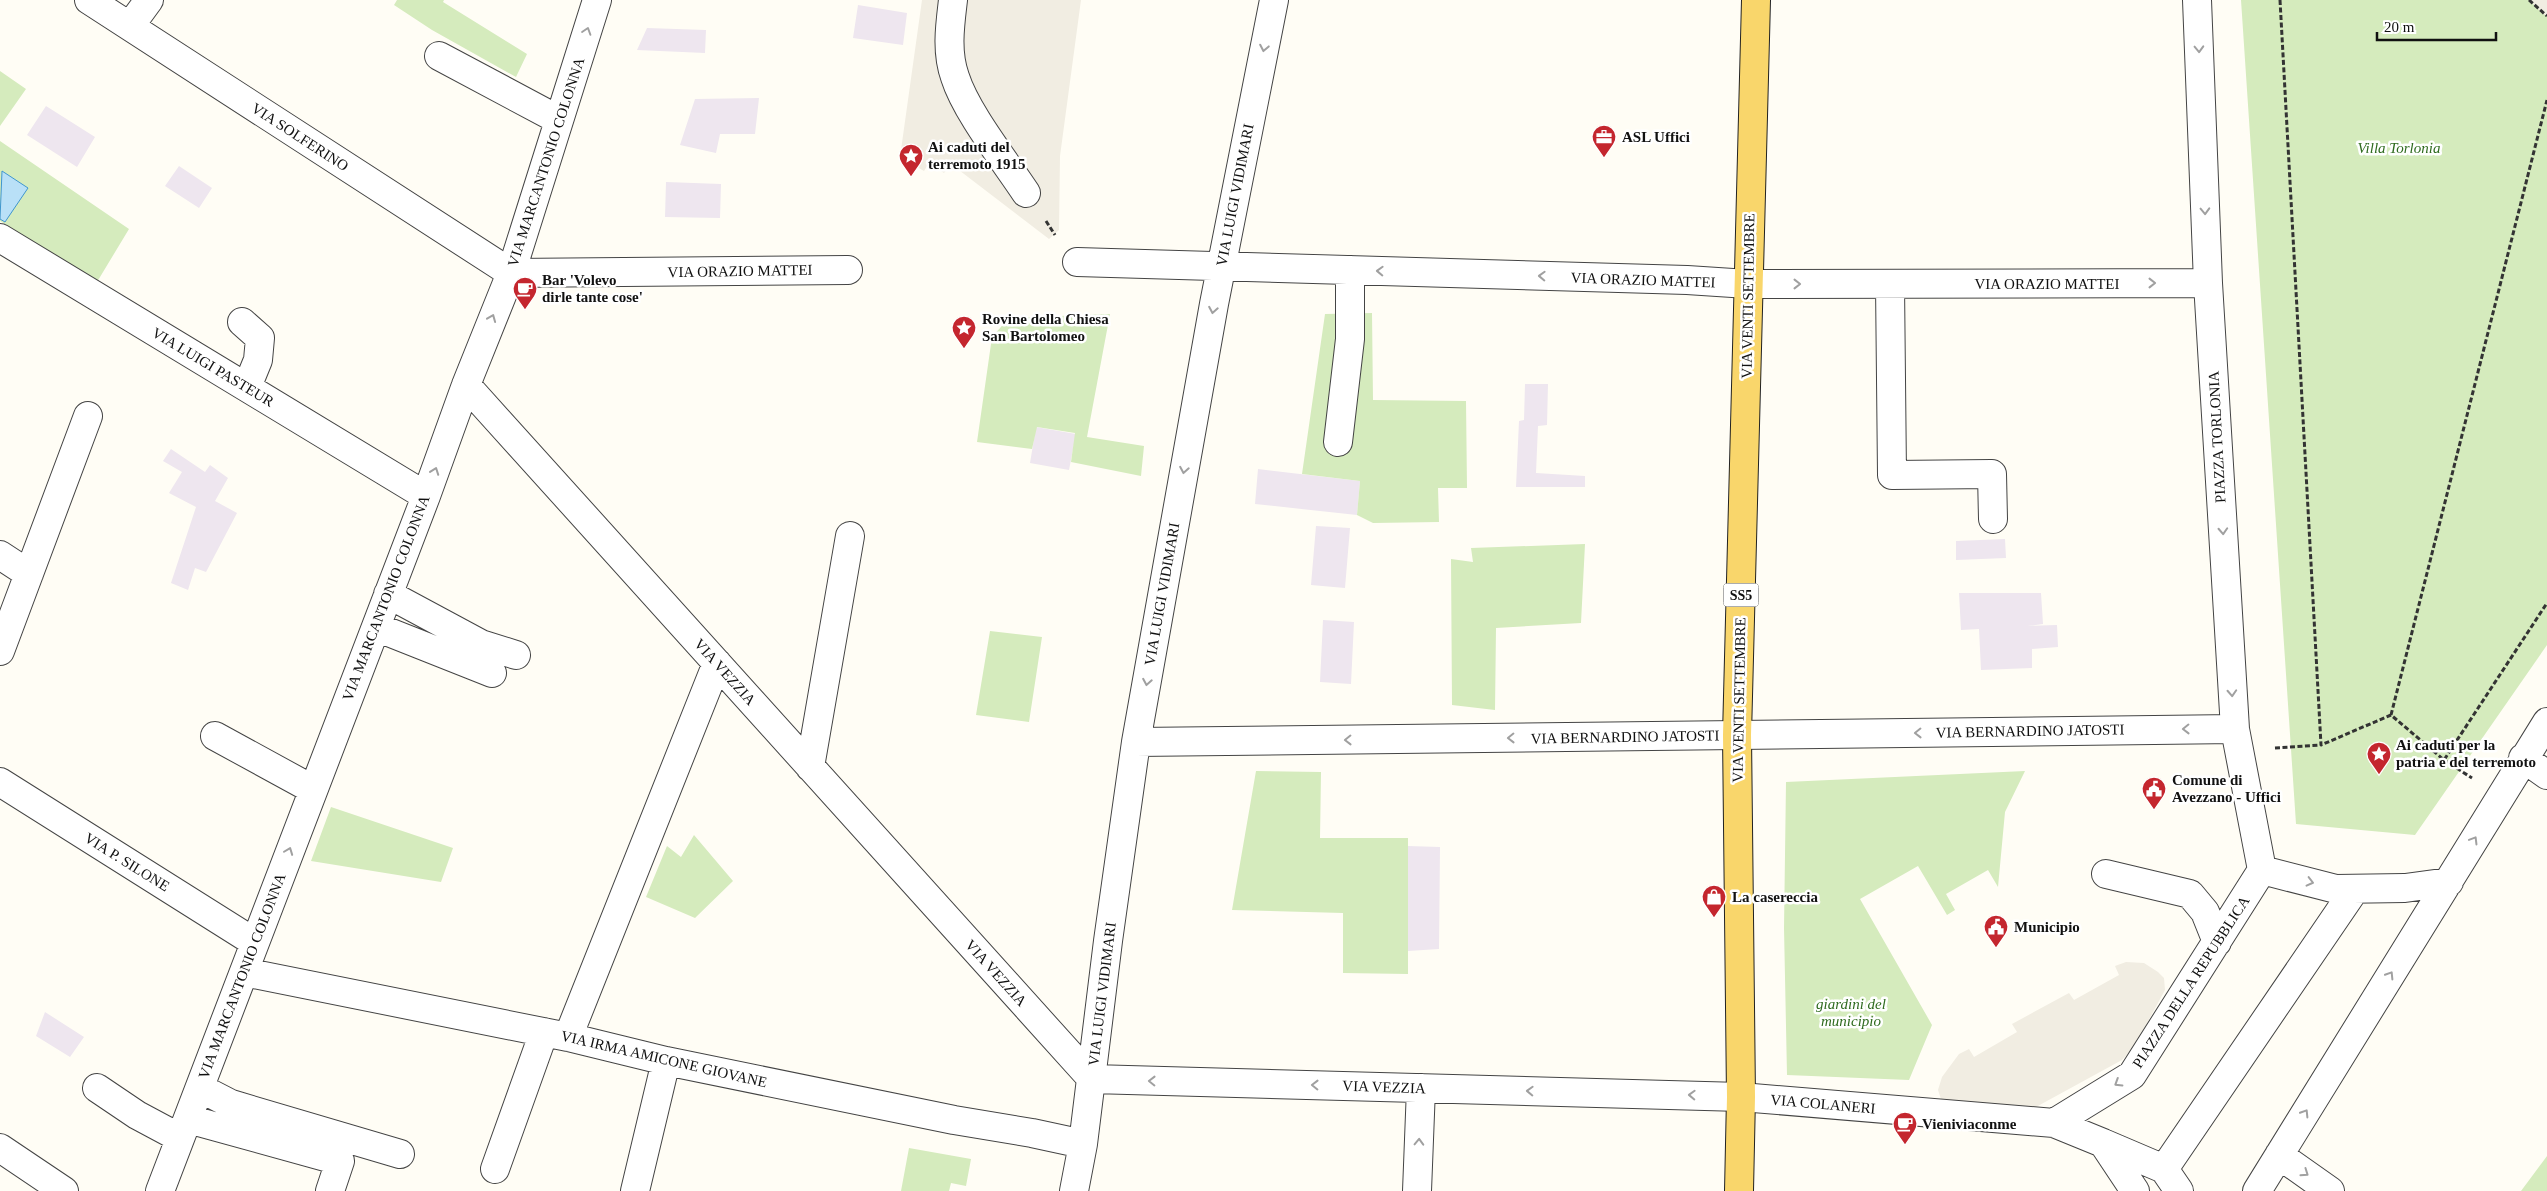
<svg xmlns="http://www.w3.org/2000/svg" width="2547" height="1191" font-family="'Times New Roman',serif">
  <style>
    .industrial { fill: #eee6ef }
    .green { fill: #d5ebbd }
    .plaza { fill: #f1ede2 }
    .water { fill: #b9e0f7; stroke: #3f96cf }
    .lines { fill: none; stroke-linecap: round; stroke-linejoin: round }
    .minor-casing { stroke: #444; stroke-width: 30 }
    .major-casing { stroke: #222; stroke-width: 30 }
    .path { stroke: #333; stroke-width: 3; stroke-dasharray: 5 2.5; stroke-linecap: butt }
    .minor { stroke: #fff; stroke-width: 28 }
    .major { stroke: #f9d66b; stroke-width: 28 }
    .oneway { stroke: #a0a0a0 }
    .labels { text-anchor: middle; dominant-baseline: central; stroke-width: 5; stroke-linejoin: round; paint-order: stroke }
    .shield { fill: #fff; stroke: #585858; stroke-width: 1 }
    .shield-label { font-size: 14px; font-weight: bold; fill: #111 }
    .street-label { font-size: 15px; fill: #111; stroke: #fff }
    .poi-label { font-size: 15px; font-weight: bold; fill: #111; stroke: #fff; text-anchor: start }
    .park-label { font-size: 15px; font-style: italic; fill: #2f6b1f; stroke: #fff }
  </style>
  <rect width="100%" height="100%" fill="#fffdf5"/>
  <!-- industrial -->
  <path class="industrial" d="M 858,5 L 907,13 L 903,45 L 853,38 Z
    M 647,28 L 706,30 L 705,53 L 637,50 Z
    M 759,98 L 755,134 L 720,134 L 716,153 L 680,145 L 695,99 Z
    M 46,106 L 95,137 L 77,167 L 27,135 Z
    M 179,166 L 212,188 L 199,208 L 165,186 Z
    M 666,182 L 721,184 L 720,218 L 665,217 Z
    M 1525,384 L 1548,384 L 1547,425 L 1538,426 L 1536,473 L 1585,476 L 1585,487 L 1516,487 L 1519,421 L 1524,420 Z
    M 1036,427 L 1076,434 L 1069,470 L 1030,463 Z
    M 171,449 L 205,472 L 210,465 L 228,478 L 215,501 L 237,513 L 206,572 L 195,568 L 188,590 L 171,583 L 196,507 L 169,493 L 182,472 L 163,461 Z
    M 1258,469 L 1360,481 L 1357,515 L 1255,504 Z
    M 1316,526 L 1350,528 L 1345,588 L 1311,585 Z
    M 2005,539 L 2006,558 L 1956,560 L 1956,541 Z
    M 1959,593 L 2041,593 L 2043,624 L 2027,626 L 2057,625 L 2058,647 L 2032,649 L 2032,668 L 1981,670 L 1979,629 L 1961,630 Z
    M 1323,620 L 1354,622 L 1351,684 L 1320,682 Z
    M 1408,846 L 1440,847 L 1439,949 L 1408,951 Z
    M 45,1012 L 84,1037 L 70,1057 L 36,1036 Z"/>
  <!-- green -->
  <path class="green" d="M 397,0 L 444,0 L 443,2 L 527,54 L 516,77 L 432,30 L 394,5 Z
    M 2241,0 L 2547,0 L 2547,645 L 2415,835 L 2296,824 Z
    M 0,71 L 26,89 L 0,126 Z
    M 0,141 L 129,229 L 97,282 L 0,221 Z
    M 1372,313 L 1373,400 L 1466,401 L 1467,488 L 1438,488 L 1439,522 L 1373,523 L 1357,515 L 1360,481 L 1302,474 L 1325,314 Z
    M 1110,314 L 1087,437 L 1144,446 L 1141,476 L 1071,462 L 1075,433 L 1037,427 L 1032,449 L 977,442 L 992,337 L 1009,318 Z
    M 1585,544 L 1581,623 L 1496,628 L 1495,710 L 1452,705 L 1451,559 L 1473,562 L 1471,548 Z
    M 990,631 L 1042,637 L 1029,722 L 976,715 Z
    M 1256,771 L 1321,772 L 1320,838 L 1408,838 L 1408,974 L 1343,973 L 1343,913 L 1232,910 Z
    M 2025,771 L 2005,812 L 1998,887 L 1988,870 L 1946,894 L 1955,910 L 1947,915 L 1918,866 L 1860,899 L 1932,1025 L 1909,1080 L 1787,1075 L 1784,928 L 1786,782 Z
    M 331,807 L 453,848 L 441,882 L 311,861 Z
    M 694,835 L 733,881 L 695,918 L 646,897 L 667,846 L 681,857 Z
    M 909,1148 L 971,1159 L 966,1186 L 951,1183 L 949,1191 L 901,1191 Z
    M 2547,1156 L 2547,1191 L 2521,1191 Z"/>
  <!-- plaza -->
  <path class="plaza" d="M 922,0 L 1081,0 L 1060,156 L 1059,230 L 1049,239 L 951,164 L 944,173 L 929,163 L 924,171 L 900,157 Z
    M 2529,0 L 2547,0 L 2547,16 L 2543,14 Z
    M 2126,962 L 2144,963 L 2158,972 L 2164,978 L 2165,990 L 2134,1047 L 2122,1060 L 2036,1107 L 2014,1109 L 1942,1102 L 1938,1090 L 1942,1077 L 1959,1054 L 1969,1049 L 1974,1057 L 2017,1032 L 2012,1024 L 2069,993 L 2074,1000 L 2119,975 L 2115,966 Z"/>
  <!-- water -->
  <path class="water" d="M 2,171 L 28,188 L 5,222 L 0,219 Z"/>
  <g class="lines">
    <defs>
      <path id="minor" d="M 89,0 L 511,273 L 848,270
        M 953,0 C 950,25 946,52 955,77 C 966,112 1005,161 1026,193
        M 2197,0 L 2208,283 L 2235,729 L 2262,870
        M 130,26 L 149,0
        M 439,56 L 559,120
        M 0,238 L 426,496
        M 1077,262 L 1687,280 L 1748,284 L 2208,283
        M 1890,284 L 1892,475 L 1992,474 L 1993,519
        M 242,322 L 260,338 L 258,360 L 247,387
        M 466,385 L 1092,1079 L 1741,1097 L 2054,1123 L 2103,1143 L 2135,1191
        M 1338,442 L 1350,339 L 1350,270
        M 0,555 L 29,574
        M 388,594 L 481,644 L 516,655
        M 376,627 L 492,673
        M 0,651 L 88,416
        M 215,736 L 312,789
        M 1136,742 L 2235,729
        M 2523,758 L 2547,775
        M 810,767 L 850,536
        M 0,782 L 254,942
        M 2262,870 L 2336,889 L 2405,888 L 2449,882
        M 2106,874 L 2190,894 L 2205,912 L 2217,942
        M 244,972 L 568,1037 L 666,1061 L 954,1120 L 1032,1133 L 1083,1144
        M 568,1037 L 717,663
        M 97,1088 L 137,1115 L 180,1138
        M 200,1088 L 231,1104 L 400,1154
        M 188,1119 L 340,1161 L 330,1191
        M 2054,1123 L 2132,1075 L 2262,870
        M 2103,1143 L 2164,1169
        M 0,1148 L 64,1191
        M 2279,1155 L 2330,1191
        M 495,1169 L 544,1032
        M 160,1191 L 426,496 L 466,385 L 511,273 L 597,0
        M 635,1191 L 666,1061
        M 1074,1191 L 1083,1144 L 1108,941 L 1136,742 L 1214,304 L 1274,0
        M 1417,1191 L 1421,1088
        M 2179,1191 L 2164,1169 L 2355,889
        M 2257,1191 L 2547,722"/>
      <path id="major" d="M 1739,1191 L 1741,1097 L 1737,735 L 1756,0"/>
    </defs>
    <!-- minor casing -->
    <use href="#minor" class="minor-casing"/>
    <!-- major casing -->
    <use href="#major" class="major-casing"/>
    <!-- path -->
    <path class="path" d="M 2280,0 L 2321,745 L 2391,715 L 2444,760 L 2547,603
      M 2529,0 L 2547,16
      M 1046,221 L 1055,235
      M 2391,715 L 2547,100
      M 2275,748 L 2321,745
      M 2444,760 L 2472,778"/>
    <!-- minor -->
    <use href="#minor" class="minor"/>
    <!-- major -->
    <use href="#major" class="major"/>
  </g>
  <!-- one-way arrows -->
  <defs><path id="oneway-chevron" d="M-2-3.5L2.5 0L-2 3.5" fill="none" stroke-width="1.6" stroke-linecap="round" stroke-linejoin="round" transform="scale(1.25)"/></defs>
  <g class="oneway">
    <use href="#oneway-chevron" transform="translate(587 31) rotate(-72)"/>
    <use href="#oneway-chevron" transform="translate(1264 48) rotate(101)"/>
    <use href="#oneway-chevron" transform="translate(2199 49) rotate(88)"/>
    <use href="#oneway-chevron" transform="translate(2205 211) rotate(88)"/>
    <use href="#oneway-chevron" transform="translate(1380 271) rotate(-178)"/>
    <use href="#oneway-chevron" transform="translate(1542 276) rotate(-178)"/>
    <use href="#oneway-chevron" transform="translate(2152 283)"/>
    <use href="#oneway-chevron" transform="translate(1797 284)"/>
    <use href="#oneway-chevron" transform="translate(1213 310) rotate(100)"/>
    <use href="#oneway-chevron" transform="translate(492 318) rotate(-68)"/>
    <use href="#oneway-chevron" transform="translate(1184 470) rotate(100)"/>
    <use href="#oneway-chevron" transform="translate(435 471) rotate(-70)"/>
    <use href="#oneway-chevron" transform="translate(2223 531) rotate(87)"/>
    <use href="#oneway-chevron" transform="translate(1147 682) rotate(100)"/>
    <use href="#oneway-chevron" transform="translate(2232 693) rotate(87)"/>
    <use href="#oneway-chevron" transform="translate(2186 729) rotate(179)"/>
    <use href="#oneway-chevron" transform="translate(1918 733) rotate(179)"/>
    <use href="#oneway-chevron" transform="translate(1511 738) rotate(179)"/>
    <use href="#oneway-chevron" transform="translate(1348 740) rotate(179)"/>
    <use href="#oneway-chevron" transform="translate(2474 840) rotate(-59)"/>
    <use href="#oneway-chevron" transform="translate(289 851) rotate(-69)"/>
    <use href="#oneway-chevron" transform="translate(2310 882) rotate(14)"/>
    <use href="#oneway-chevron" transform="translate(2390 975) rotate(-58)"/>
    <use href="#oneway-chevron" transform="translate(1152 1081) rotate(-179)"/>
    <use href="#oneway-chevron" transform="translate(2118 1083) rotate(148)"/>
    <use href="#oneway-chevron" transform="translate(1315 1085) rotate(-179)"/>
    <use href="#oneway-chevron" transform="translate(1530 1091) rotate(-178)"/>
    <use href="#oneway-chevron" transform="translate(1692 1095) rotate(-178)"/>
    <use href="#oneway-chevron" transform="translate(2305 1113) rotate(-58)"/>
    <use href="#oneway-chevron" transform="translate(1419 1142) rotate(-88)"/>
    <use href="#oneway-chevron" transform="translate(2305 1173) rotate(35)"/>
  </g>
  <!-- icons -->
  <defs>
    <symbol id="office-pin" viewBox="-11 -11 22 30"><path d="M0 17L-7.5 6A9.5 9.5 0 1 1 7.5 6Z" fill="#c4262e" stroke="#fff"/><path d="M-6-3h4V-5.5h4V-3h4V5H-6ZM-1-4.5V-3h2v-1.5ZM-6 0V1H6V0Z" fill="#fff"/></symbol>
    <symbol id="sight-pin" viewBox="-11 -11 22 30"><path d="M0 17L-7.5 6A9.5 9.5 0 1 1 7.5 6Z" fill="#c4262e" stroke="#fff"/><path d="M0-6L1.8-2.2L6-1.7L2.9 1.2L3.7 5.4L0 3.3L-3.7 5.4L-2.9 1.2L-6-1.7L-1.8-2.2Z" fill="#fff"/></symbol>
    <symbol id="cafe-pin" viewBox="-11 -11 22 30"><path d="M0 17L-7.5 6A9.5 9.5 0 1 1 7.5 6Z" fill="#c4262e" stroke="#fff"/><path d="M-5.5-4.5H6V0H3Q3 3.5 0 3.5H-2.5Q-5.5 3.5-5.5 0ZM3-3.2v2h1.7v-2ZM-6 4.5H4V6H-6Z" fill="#fff"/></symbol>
    <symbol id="civic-pin" viewBox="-11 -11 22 30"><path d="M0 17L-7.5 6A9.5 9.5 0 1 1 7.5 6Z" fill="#c4262e" stroke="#fff"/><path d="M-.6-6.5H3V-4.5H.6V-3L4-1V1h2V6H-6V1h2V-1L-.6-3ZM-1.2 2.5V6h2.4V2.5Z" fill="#fff"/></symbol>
    <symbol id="shop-pin" viewBox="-11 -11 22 30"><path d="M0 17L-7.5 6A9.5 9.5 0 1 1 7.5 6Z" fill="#c4262e" stroke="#fff"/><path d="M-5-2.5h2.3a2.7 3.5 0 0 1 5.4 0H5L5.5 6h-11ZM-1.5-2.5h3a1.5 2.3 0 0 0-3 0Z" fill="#fff"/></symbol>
  </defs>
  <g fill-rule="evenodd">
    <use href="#office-pin" x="1590" y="123" width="28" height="38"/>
    <use href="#sight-pin" x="897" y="142" width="28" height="38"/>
    <use href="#cafe-pin" x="511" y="275" width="28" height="38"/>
    <use href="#sight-pin" x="950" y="314" width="28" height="38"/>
    <use href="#sight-pin" x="2365" y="740" width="28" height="38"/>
    <use href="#civic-pin" x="2140" y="775" width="28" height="38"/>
    <use href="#shop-pin" x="1700" y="883" width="28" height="38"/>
    <use href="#civic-pin" x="1982" y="913" width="28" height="38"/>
    <use href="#cafe-pin" x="1891" y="1110" width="28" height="38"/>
  </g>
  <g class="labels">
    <!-- shield labels -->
    <rect class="shield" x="1723.5" y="583.5" width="35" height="23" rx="4"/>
    <g class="shield-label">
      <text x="1741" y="595">SS5</text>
    </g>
    <!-- street labels -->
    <g class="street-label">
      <text transform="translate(300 137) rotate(33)">VIA SOLFERINO</text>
      <text transform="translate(546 162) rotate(-72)">VIA MARCANTONIO COLONNA</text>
      <text transform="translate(1235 195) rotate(-79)">VIA LUIGI VIDIMARI</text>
      <text transform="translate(740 271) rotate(-1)">VIA ORAZIO MATTEI</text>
      <text transform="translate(1643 280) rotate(2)">VIA ORAZIO MATTEI</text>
      <text x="2047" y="284">VIA ORAZIO MATTEI</text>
      <text transform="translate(1748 296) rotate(-89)">VIA VENTI SETTEMBRE</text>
      <text transform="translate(213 367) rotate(31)">VIA LUIGI PASTEUR</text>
      <text transform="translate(2217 437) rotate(-93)">PIAZZA TORLONIA</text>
      <text transform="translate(1162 594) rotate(-80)">VIA LUIGI VIDIMARI</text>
      <text transform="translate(386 598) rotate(-69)">VIA MARCANTONIO COLONNA</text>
      <text transform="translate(725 672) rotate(48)">VIA VEZZIA</text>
      <text transform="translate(1739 700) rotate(-89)">VIA VENTI SETTEMBRE</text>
      <text transform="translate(2030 731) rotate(-1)">VIA BERNARDINO JATOSTI</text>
      <text transform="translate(1625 737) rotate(-1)">VIA BERNARDINO JATOSTI</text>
      <text transform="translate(127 862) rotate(32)">VIA P. SILONE</text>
      <text transform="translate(996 973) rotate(48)">VIA VEZZIA</text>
      <text transform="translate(242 976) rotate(-69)">VIA MARCANTONIO COLONNA</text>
      <text transform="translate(2191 982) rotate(-57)">PIAZZA DELLA REPUBBLICA</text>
      <text transform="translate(1102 994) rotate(-83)">VIA LUIGI VIDIMARI</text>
      <text transform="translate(664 1059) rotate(13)">VIA IRMA AMICONE GIOVANE</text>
      <text transform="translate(1384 1087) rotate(2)">VIA VEZZIA</text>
      <text transform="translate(1823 1104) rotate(5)">VIA COLANERI</text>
    </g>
    <!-- poi labels -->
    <g class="poi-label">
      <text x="1622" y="137">ASL Uffici</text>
      <text x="928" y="147">Ai caduti del<tspan x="928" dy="17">terremoto 1915</tspan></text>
      <text x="542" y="280">Bar 'Volevo<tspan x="542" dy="17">dirle tante cose'</tspan></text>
      <text x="982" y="319">Rovine della Chiesa<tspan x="982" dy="17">San Bartolomeo</tspan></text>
      <text x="2396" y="745">Ai caduti per la<tspan x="2396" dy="17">patria e del terremoto</tspan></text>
      <text x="2172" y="780">Comune di<tspan x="2172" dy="17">Avezzano - Uffici</tspan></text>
      <text x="1732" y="897">La casereccia</text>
      <text x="2014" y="927">Municipio</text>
      <text x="1922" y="1124">Vieniviaconme</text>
    </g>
    <!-- park labels -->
    <g class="park-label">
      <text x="2399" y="148">Villa Torlonia</text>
      <text x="1851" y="1004">giardini del<tspan x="1851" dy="17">municipio</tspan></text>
    </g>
  </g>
  <!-- scale -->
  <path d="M2377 32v8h119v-8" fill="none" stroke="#111111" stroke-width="2.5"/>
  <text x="2384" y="32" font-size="15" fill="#111111" stroke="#ffffff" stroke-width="4" paint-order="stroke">20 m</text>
</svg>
